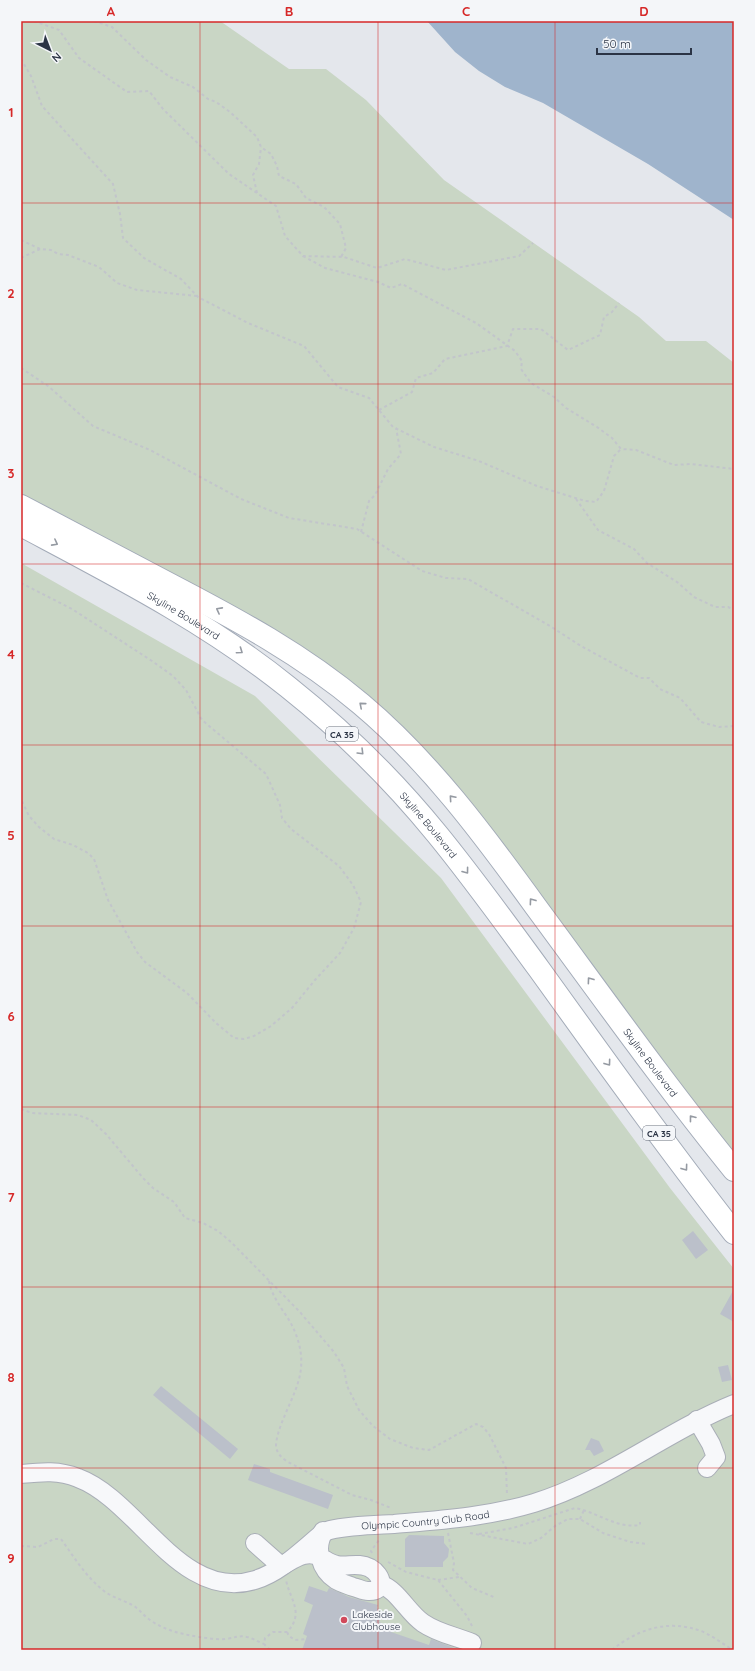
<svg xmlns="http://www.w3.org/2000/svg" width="755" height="1671" font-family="Quicksand,sans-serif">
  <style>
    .green { fill: #c9d6c5 }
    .water { fill: #9fb4cc }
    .building { fill: #bbc0ca }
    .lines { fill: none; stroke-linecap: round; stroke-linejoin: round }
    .minor-casing { stroke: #a9aeb7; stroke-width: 20 }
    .major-casing { stroke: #a3abb8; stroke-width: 24 }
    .path { stroke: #c2c5cb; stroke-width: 2; stroke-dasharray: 3 3; stroke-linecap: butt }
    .minor { stroke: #f7f8fa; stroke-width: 18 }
    .major { stroke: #fff; stroke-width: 22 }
    .oneway { stroke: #959aa2 }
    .grid { fill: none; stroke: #d62828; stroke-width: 1; stroke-opacity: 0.55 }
    .poi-dot { fill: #d1495b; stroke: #f4f6f9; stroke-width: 1.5 }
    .labels { text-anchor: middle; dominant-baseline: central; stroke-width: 4; stroke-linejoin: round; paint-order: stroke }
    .shield { fill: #f4f6f9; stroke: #676e7b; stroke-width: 1 }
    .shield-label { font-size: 9px; font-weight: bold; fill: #2b3445 }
    .street-label { font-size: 10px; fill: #2b3445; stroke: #f4f6f9 }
    .poi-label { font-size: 10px; fill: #2b3445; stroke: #f4f6f9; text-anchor: start }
    .neatline { fill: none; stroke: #d62828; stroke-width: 1.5 }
    .grid-label { font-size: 13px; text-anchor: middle; font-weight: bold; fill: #d62828 }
  </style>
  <rect width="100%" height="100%" fill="#e4e7ec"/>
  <!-- green -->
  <path class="green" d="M 21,21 L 220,21 L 289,69 L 326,69 L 366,100 L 444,180 L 639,317 L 666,341 L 706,341 L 734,363 L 734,1155 L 364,706 L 21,506 Z
    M 21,563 L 255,696 L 441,878 L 670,1188 L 734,1269 L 734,1650 L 21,1650 Z"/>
  <!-- water -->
  <path class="water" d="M 427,21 L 734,21 L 734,220 L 648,164 L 543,103 L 505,87 L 479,71 L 455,52 Z"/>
  <!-- building -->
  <path class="building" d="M 693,1231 L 708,1250 L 696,1259 L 682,1240 Z
    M 734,1289 L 734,1322 L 720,1314 Z
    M 728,1365 L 732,1380 L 722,1382 L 718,1367 Z
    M 161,1386 L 238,1449 L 230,1459 L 153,1395 Z
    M 591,1438 L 599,1441 L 604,1451 L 594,1456 L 590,1450 L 585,1450 Z
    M 254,1464 L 270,1469 L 270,1472 L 333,1495 L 328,1509 L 248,1480 Z
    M 409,1535 L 444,1536 L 444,1543 L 449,1549 L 448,1557 L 443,1562 L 443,1567 L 405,1567 L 405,1539 Z
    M 309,1586 L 327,1592 L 329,1588 L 349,1597 L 378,1605 L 377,1608 L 379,1609 L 377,1616 L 381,1618 L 379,1622 L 393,1628 L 391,1632 L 429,1645 L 431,1639 L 459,1650 L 302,1650 L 307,1636 L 303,1634 L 313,1605 L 304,1601 Z"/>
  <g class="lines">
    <defs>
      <g id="minor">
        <path d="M 697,1420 L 711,1444 L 716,1457 L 707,1468"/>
        <path id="s1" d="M 21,1474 C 41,1472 59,1470 78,1478 C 138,1500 181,1603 255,1580 C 281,1572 303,1549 324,1532 L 330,1530 C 351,1525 373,1525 394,1524 C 441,1520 488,1517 534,1503 C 606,1481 665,1432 734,1404"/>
        <path d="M 255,1543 L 281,1566 C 293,1560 306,1549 320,1557 C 326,1560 330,1564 337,1565 C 348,1567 358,1562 370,1568 C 383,1575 386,1592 368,1591 C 363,1591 358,1588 353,1587 C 348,1585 341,1583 336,1580 C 320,1570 314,1547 324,1532 L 323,1531"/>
        <path d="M 380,1584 C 398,1590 407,1612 423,1623 C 439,1634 456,1636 472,1643"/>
      </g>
      <g id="major">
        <path id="s2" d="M 21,506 C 71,532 121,559 171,585 C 238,620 303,655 361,704 C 429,761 484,835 536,907 C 601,995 665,1085 734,1170"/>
        <path id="s3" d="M 21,525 C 113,574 206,621 288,687 C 342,730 393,780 437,834 C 473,878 506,924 539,969 C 603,1058 667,1147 734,1233"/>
      </g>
    </defs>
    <!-- minor casing -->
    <use href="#minor" class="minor-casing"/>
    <!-- major casing -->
    <use href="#major" class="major-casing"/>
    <!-- path -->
    <path class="path" d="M 34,21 L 59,30 L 79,58 L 127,92 L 149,91 L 163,109 L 229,174 L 276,206 L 285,236 L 303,256 L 344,257 L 377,268 L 405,259 L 446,270 L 519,256 L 533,243
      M 94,21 L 112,27 L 146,60 L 170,77 L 193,87 L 208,99 L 216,102 L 230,112 L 257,137 L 261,147 L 271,154 L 277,166 L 279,176 L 296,184 L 306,198 L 324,207 L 340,224 L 346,248 L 341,257
      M 21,59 L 31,76 L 42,106 L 113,184 L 120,214 L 123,238 L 144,258 L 181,279 L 198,297 L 248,323 L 304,346 L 338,387 L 369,398 L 393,427 L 434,447 L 479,461 L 537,486 L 585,501 L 596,502 L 604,491 L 614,456 L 621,449
      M 257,193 L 253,175 L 259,164 L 261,147
      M 21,240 L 40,249 L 51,250 L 58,254 L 68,255 L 99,267 L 117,283 L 137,290 L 197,296
      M 303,256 L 325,268 L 378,282 L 391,288 L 402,284 L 476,323 L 515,351 L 522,361 L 521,369 L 531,383 L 554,397 L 566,408 L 597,427 L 612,438 L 621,449 L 636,450 L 674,465 L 691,464 L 734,469
      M 21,258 L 40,249
      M 21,368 L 48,386 L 93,426 L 150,450 L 241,499 L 289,518 L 357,529 L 422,571 L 446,578 L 468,579 L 550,626 L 581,646 L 640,678 L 649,678 L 660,689 L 680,698 L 701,722 L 719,727 L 734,726
      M 379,410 L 412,392 L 416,378 L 433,373 L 445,359 L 507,346 L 513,329 L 541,329 L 568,350 L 600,335 L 604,317 L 612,312 L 619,303
      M 576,499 L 598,530 L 634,549 L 647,563 L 677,582 L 694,597 L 715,607 L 728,607 L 734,610
      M 361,532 L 369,501 L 375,495 L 388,469 L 401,454 L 396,428
      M 21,583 L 72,609 L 152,661 L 173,676 L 186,690 L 202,720 L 266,774 L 280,805 L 282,818 L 291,829 L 339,866 L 353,885 L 361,902 L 354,928 L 340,953 L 315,980 L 292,1008 L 271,1026 L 254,1036 L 244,1039 L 234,1038 L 216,1023 L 187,993 L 145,962 L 137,952 L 108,900 L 94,859 L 88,853 L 73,845 L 54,839 L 39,827 L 29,816 L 21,799
      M 21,1109 L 32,1113 L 78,1115 L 91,1120 L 106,1134 L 143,1178 L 153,1188 L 174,1202 L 185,1218 L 203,1223 L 218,1231 L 231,1242 L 299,1311 L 334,1352 L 344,1368 L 347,1386 L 359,1410 L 373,1426 L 390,1439 L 413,1448 L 429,1450 L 476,1424 L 483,1427 L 489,1434 L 506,1468 L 507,1495
      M 269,1281 C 271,1293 277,1301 283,1311 C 295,1327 303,1348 301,1368 C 299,1390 284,1412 278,1434 C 277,1438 276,1442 276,1446 C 277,1454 282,1458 288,1462 L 352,1495 L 371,1500 L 391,1508
      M 580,1519 L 584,1510
      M 448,1533 L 454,1563 L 453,1570 L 472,1588 L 496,1598
      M 470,1533 L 528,1544 L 541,1538 L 555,1526 L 568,1519 L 580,1519 L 603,1533 L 630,1542 L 648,1544
      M 479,1534 L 513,1528 L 575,1508 C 597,1512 617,1529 640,1525 L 640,1522
      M 21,1546 L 38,1547 L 54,1539 L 61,1539 C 74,1557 86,1577 104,1591 C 113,1598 124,1600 134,1606 C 140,1610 144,1616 150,1620 C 164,1630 181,1634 199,1637 C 208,1638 217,1640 226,1639 C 234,1638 239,1635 247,1637 C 253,1638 258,1642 264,1644
      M 372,1553 L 371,1551 L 379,1540
      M 388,1562 L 406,1572 L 438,1580 L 467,1616 L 472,1626
      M 438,1580 L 459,1577
      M 287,1632 L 289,1636 L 295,1640 L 306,1639
      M 270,1650 L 264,1644 L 265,1638 L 273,1632 L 287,1632 C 305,1613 290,1600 286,1580
      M 612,1650 C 638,1629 668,1619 701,1631 C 713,1636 723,1644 733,1650"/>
    <!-- minor -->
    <use href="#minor" class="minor"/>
    <!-- major -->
    <use href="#major" class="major"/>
  </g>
  <!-- one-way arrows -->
  <defs><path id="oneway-chevron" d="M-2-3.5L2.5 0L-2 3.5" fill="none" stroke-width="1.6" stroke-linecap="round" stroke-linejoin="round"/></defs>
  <g class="oneway">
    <use href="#oneway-chevron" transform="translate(55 543) rotate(28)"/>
    <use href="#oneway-chevron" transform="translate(219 610) rotate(-152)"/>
    <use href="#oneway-chevron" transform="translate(240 651) rotate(35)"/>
    <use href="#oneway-chevron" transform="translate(362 705) rotate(-139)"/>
    <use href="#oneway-chevron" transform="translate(361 752) rotate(45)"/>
    <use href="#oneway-chevron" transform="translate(452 798) rotate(-131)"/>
    <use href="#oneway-chevron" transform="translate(466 871) rotate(53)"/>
    <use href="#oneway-chevron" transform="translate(532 901) rotate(-126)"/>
    <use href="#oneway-chevron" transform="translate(590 980) rotate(-126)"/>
    <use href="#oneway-chevron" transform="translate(608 1063) rotate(54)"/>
    <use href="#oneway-chevron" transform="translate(692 1118) rotate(-128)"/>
    <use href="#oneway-chevron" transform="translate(685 1168) rotate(54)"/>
  </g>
  <!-- grid -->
  <path class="grid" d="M 200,21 L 200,1650M 378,21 L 378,1650M 555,21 L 555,1650M 21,203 L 734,203M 21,384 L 734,384M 21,564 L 734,564M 21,745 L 734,745M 21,926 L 734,926M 21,1107 L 734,1107M 21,1287 L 734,1287M 21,1468 L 734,1468"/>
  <!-- markers -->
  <circle class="poi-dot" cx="344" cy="1620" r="4"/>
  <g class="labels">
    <!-- shield labels -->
    <g class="shield">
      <rect x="326" y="727" width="32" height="14" rx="3"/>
      <rect x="643" y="1126" width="32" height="14" rx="3"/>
    </g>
    <g class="shield-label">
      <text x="342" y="734">CA 35</text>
      <text x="659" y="1133">CA 35</text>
    </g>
    <!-- street labels -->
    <g class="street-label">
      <text stroke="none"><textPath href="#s3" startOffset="186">Skyline Boulevard</textPath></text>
      <text stroke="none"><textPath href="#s3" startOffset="510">Skyline Boulevard</textPath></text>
      <text stroke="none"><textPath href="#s2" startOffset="856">Skyline Boulevard</textPath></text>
      <text stroke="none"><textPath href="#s1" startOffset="458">Olympic Country Club Road</textPath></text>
    </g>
    <!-- poi labels -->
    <g class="poi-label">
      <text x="352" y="1614">Lakeside<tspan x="352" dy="12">Clubhouse</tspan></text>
    </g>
  </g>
  <!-- border -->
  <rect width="755" height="1671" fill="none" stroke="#f4f6f9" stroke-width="44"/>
  <!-- north arrow -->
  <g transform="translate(50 50) rotate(138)" stroke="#f4f6f9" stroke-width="3" paint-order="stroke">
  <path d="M0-3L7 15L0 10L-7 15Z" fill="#2b3445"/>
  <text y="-6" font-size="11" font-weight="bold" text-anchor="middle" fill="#2b3445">N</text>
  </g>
  <!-- scale -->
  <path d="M597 48v6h94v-6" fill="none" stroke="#2b3445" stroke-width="2"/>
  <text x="603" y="48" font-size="12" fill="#2b3445" stroke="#f4f6f9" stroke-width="3" paint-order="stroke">50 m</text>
  <rect x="22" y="22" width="711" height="1627" class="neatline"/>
  <g class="grid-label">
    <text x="111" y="16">A</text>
    <text x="289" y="16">B</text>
    <text x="466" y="16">C</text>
    <text x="644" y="16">D</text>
    <text x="11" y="117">1</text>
    <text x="11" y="298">2</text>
    <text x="11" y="478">3</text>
    <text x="11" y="659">4</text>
    <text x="11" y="840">5</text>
    <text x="11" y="1021">6</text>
    <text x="11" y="1202">7</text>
    <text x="11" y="1382">8</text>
    <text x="11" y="1563">9</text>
  </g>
</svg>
